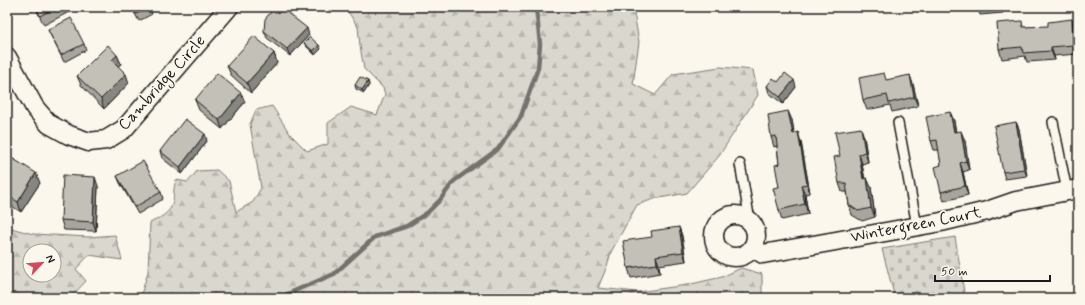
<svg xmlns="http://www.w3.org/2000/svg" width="1085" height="305" font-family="Mynerve,sans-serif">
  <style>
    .forest { fill: url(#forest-firs); stroke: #7b7a75; fill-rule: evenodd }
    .cemetery { fill: url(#cemetery-stones); stroke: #7b7a75 }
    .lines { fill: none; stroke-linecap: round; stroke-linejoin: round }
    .stream { stroke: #74726e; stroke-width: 4.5 }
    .service-casing { stroke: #1c1c1c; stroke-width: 12 }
    .minor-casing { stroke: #1c1c1c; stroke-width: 21 }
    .service { stroke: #fbf7ec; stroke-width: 9 }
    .minor { stroke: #fbf7ec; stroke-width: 18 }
    .wall { fill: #a8a59e; stroke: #1c1c1c }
    .shaded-wall { fill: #888681; stroke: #1c1c1c }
    .building { fill: #c3c0b8; stroke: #1c1c1c }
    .labels { text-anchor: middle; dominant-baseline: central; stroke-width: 3.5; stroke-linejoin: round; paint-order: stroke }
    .street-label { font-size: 16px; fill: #1c1c1c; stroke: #fbf7ec }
  </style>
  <defs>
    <pattern id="forest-firs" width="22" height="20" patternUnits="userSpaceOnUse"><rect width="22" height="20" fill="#dad7ce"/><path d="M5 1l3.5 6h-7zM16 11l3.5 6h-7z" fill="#bab8b0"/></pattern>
    <pattern id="cemetery-stones" width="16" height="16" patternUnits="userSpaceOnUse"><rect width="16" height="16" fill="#dad7ce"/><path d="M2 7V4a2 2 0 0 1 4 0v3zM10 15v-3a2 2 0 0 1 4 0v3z" fill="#bab8b0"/></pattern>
  </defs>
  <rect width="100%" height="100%" fill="#fbf7ec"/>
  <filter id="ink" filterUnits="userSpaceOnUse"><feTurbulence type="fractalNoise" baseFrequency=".025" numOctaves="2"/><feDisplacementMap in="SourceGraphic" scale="8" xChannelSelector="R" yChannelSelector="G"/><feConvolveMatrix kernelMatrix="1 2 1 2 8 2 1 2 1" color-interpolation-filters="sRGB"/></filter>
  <g filter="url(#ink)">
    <!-- forest -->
    <path class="forest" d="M 346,7 L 633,7 L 639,42 L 633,84 L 655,95 L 673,74 L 720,67 L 753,70 L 758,95 L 719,156 L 687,193 L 654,199 L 637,205 L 611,252 L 607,266 L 598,288 L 638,292 L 687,285 L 722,277 L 741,268 L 762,274 L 762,298 L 140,298 L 148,272 L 150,223 C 158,219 171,213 173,202 C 174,193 173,190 176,180 L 188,182 L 197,171 L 217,170 L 229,181 L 236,212 L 253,202 L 261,188 L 250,124 L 256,110 L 272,106 L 290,134 L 307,151 L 328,144 L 328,123 L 351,107 L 377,115 L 385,94 L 383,88 L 364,69 L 360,46 L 358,27 L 347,10 Z
      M 7,227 L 33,234 L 89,237 L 115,235 L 122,260 L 89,255 L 76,269 L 86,281 L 70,298 L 7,298 ZM 30,251 L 54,251 L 54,275 L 30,275 Z"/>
    <!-- cemetery -->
    <path class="cemetery" d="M 955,237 L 965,298 L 895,298 L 882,249 Z"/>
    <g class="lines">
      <!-- stream -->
      <path class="stream" d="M 278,298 L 334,274 L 375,237 L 407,226 L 427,213 L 440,200 L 454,181 L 498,149 L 521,116 L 538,68 L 540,44 L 536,7"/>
      <defs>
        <path id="service" d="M 1053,122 L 1067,191
          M 898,123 L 917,226
          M 740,164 L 750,221"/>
        <path id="minor" d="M 7,57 L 35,108 L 49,124 L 69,135 L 89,142 L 106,140 L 124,129 L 229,7
          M714 236a21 21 0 1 1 42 0a21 21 0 1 1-42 0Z
          M 753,248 L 763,254 L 941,222 L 987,211 L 1016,201 L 1078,189"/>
      </defs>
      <!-- service casing -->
      <use href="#service" class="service-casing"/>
      <!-- minor casing -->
      <use href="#minor" class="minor-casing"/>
      <!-- service -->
      <use href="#service" class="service"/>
      <!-- minor -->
      <use href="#minor" class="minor"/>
    </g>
    <!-- wall -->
    <path class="wall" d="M 29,7 L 72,7 L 73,10 L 44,25 L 36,9 L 31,11 Z
      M 131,7 L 149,7 L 152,14 L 139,21 Z
      M 153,7 L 160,7 L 155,10 Z
      M 305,7 L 324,7 L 324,12 L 306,10 Z
      M 977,7 L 1002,7 L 1003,13 L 980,15 Z
      M 1024,27 L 1075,28 L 1077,54 L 1054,56 L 1055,60 L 1027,62 L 1025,56 L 1002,59 L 999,49 Z
      M 48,30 L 84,44 L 86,50 L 64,62 Z
      M 264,31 L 309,35 L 290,56 L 267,38 Z
      M 304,43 L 321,49 L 315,55 L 306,46 Z
      M 274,53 L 277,63 L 251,93 L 231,75 L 227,66 Z
      M 117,55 L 121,64 L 118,66 L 129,83 L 104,109 L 81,85 L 77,76 Z
      M 887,80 L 913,84 L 918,106 L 892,112 L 890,105 L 867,110 L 863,100 Z
      M 368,81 L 369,85 L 364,93 L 356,89 L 355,85 Z
      M 778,82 L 796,87 L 783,104 L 769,93 L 767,86 Z
      M 195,100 L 245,102 L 222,129 L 199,110 Z
      M 950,112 L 954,121 L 956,132 L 965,141 L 969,170 L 963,172 L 968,195 L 944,201 L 941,192 L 941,165 L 939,150 L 934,150 L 931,141 Z
      M 792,120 L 794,133 L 801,142 L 810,193 L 805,194 L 808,214 L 782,220 L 779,210 L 779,164 L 777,146 L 774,147 L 771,137 Z
      M 1016,122 L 1019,129 L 1027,176 L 1005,179 L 1003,172 Z
      M 864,137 L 868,162 L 862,164 L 865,179 L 871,187 L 875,217 L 862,221 L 852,215 L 849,205 L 847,192 L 842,192 L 839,183 Z
      M 207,141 L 182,174 L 162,158 L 160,151 Z
      M 7,155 L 40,183 L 21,212 L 7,203 Z
      M 117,176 L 161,192 L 163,199 L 138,214 L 120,183 Z
      M 98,186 L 96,231 L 64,230 L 61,220 Z
      M 679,227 L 682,236 L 686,261 L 659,265 L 660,273 L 631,278 L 628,268 L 652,237 Z"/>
    <!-- shaded-wall -->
    <path class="shaded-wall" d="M 322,7 L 324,7 L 324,12 Z
      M 1000,7 L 1002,7 L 1003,13 Z
      M 1072,19 L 1075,28 L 1077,54 L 1073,45 Z
      M 307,28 L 309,35 L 290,56 L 287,49 Z
      M 319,45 L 321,49 L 315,55 L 313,51 Z
      M 1051,47 L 1054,56 L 1055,60 L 1051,51 Z
      M 274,53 L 277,63 L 251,93 L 247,83 Z
      M 117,55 L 121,64 L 115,69 L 112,60 Z
      M 126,74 L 129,83 L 104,109 L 101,99 Z
      M 910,75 L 913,84 L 918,106 L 914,97 Z
      M 794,80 L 796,87 L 783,104 L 780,97 Z
      M 368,81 L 369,85 L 364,93 L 362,90 Z
      M 241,93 L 245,102 L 222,129 L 219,120 Z
      M 788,111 L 792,120 L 796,143 L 793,134 Z
      M 950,112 L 954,121 L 957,142 L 954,132 Z
      M 1016,122 L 1019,129 L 1027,176 L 1024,169 Z
      M 861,128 L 864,137 L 868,162 L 865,152 Z
      M 961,131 L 965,141 L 969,170 L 966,161 Z
      M 798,132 L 801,142 L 810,193 L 807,184 Z
      M 205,134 L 207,141 L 182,174 L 180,167 Z
      M 859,154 L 862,164 L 866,189 L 863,179 Z
      M 960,163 L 963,172 L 968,195 L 965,186 Z
      M 36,173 L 40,183 L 21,212 L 18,202 Z
      M 95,177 L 98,186 L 96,231 L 93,222 Z
      M 867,178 L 871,187 L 875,217 L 871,208 Z
      M 801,185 L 805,194 L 808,214 L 805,204 Z
      M 679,227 L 682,236 L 686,261 L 683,252 Z
      M 656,256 L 659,265 L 660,273 L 657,264 Z"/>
    <!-- building -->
    <path class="building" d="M 36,7 L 56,7 L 40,16 Z
      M 132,7 L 150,7 L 136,14 Z
      M 275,7 L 280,7 L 307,28 L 287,49 L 264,31 L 265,19 Z
      M 71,18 L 84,44 L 61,55 L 48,30 Z
      M 1072,19 L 1073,45 L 1051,47 L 1051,51 L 1023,53 L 1022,47 L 999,49 L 997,23 L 1022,21 L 1023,27 L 1048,26 L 1048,22 Z
      M 254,36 L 274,53 L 247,83 L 227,66 Z
      M 310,37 L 319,45 L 313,51 L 304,43 Z
      M 108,45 L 117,55 L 112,60 L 126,74 L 101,99 L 77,76 Z
      M 217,73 L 241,93 L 219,120 L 195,100 Z
      M 785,73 L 794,80 L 780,97 L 767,86 L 773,78 L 778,82 Z
      M 884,73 L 886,80 L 910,75 L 914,97 L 889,103 L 887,95 L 863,100 L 859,78 Z
      M 360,77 L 368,81 L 362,90 L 355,85 Z
      M 788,111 L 793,134 L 798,132 L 807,184 L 801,185 L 805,204 L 779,210 L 773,188 L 779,187 L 775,165 L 779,164 L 776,136 L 771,137 L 768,115 Z
      M 950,112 L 954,132 L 961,131 L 966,161 L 960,163 L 965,186 L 941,192 L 935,167 L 941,165 L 937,140 L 931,141 L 926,117 Z
      M 185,119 L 205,134 L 180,167 L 160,151 Z
      M 1016,122 L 1024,169 L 1003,172 L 994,126 Z
      M 861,128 L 865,152 L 859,154 L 863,179 L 867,178 L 871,208 L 858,211 L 849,205 L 846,183 L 839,183 L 834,157 L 840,156 L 835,132 Z
      M 7,155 L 36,173 L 18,202 L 7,195 Z
      M 143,161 L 161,192 L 135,207 L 117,176 Z
      M 63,175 L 95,177 L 93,222 L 61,220 Z
      M 679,227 L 683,252 L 656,256 L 657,264 L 628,268 L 623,241 L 652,237 L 651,231 Z"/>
  </g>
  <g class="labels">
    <!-- street labels -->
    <g class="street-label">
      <text transform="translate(162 83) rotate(-48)">Cambridge Circle</text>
      <text transform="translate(916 225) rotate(-11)">Wintergreen Court</text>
    </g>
  </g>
  <!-- margin -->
  <rect width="1085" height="305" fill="none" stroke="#fbf7ec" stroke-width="24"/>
  <rect x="12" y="12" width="1061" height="281" fill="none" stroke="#1c1c1c" stroke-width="1.5" filter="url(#ink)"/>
  <!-- north arrow -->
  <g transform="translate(42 263) rotate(64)"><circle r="19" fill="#fbf7ec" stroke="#a29f99"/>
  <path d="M0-3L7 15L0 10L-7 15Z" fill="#d1495b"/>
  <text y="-6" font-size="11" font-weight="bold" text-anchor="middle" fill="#1c1c1c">N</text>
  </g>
  <!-- scale -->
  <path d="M935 275v6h115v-6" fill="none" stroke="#1c1c1c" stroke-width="2"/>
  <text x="941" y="275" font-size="12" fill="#1c1c1c" stroke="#fbf7ec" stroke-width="3" paint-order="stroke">50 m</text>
</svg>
